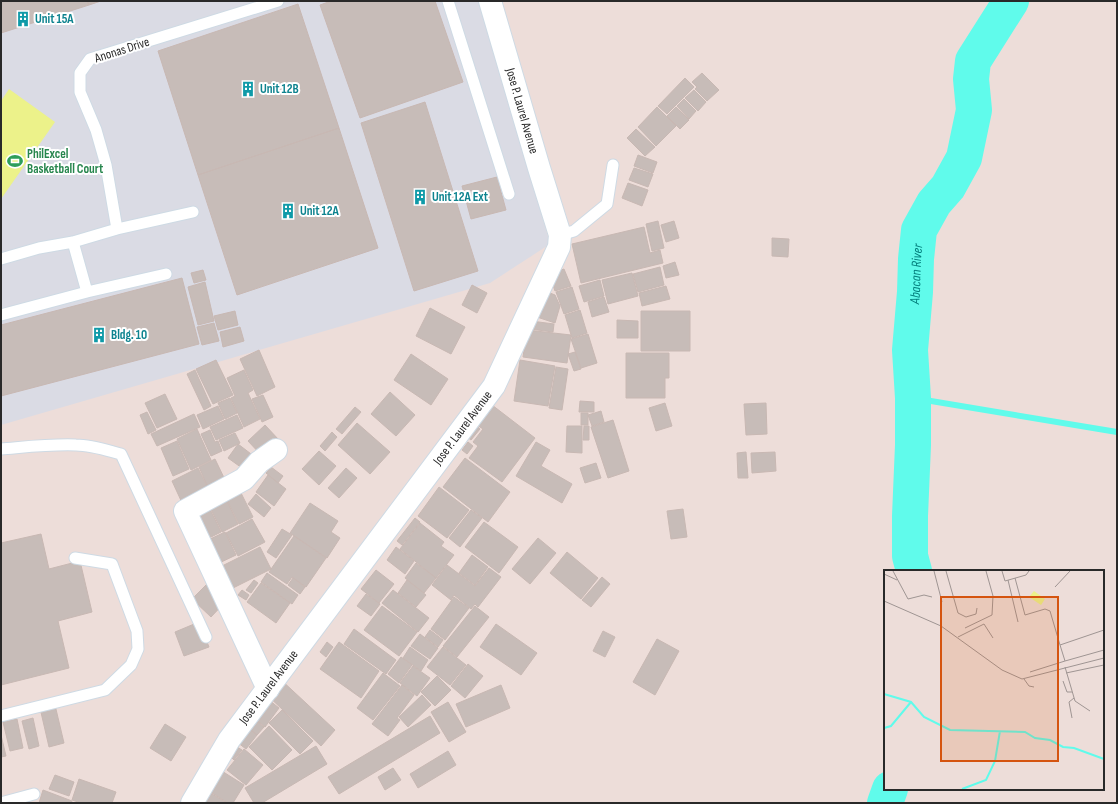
<svg xmlns="http://www.w3.org/2000/svg" width="1118" height="804" font-family="'Sofia Sans Condensed',sans-serif">
  <style>
    .industrial { fill: #dadbe4 }
    .pitch { fill: #ecf28a }
    .lines { fill: none; stroke-linecap: round; stroke-linejoin: round }
    .stream { stroke: #60fbeb; stroke-width: 6 }
    .river { stroke: #60fbeb; stroke-width: 36 }
    .building { fill: #c7bcb8; stroke: #c8b8b3 }
    .service-casing { stroke: #cedae4; stroke-width: 13 }
    .minor-casing { stroke: #cedae4; stroke-width: 24 }
    .tertiary-casing { stroke: #cedae4; stroke-width: 24 }
    .service { stroke: #fff; stroke-width: 11 }
    .minor { stroke: #fff; stroke-width: 22 }
    .tertiary { stroke: #fff; stroke-width: 22 }
    .labels { text-anchor: middle; dominant-baseline: central; stroke-width: 4; stroke-linejoin: round; paint-order: stroke }
    .culture-label { font-size: 13px; font-weight: bold; fill: #0d838f; stroke: #fff; text-anchor: start }
    .street-label { font-size: 13px; fill: #292929; stroke: #fff }
    .leisure-label { font-size: 13px; font-weight: bold; fill: #27864d; stroke: #fff; text-anchor: start }
    .water-label { font-size: 14px; font-style: italic; fill: #04817e; stroke: #fff }
    .inset-river { fill: none; stroke: #60fbeb; stroke-width: 2 }
    .inset-road { fill: none; stroke: #9f9593; stroke-width: 1 }
    .view { fill: #d5540f; fill-opacity: 0.15; stroke: #d5540f; stroke-width: 2 }
    .inset-edge { fill: none; stroke: #292929; stroke-width: 2 }
  </style>
  <rect width="100%" height="100%" fill="#edddd9"/>
  <!-- industrial -->
  <path class="industrial" d="M 1,1 L 480,1 L 550,244 L 490,283 L 1,425 Z"/>
  <!-- pitch -->
  <path class="pitch" d="M 9,89 L 55,122 L 1,199 L 1,101 Z"/>
  <g class="lines">
    <!-- stream -->
    <path class="stream" d="M 913,398 L 1117,432"/>
    <!-- river -->
    <g class="river">
      <path id="s1" d="M 914,571 L 910,556 L 910,516 L 913,445 L 913,398 L 910,350 L 915,292 L 916,259 L 919,230 L 934,203 L 948,187 L 964,158 L 974,110 L 971,79 L 973,61 L 1011,1"/>
      <path d="M 885,803 L 890,789"/>
    </g>
  </g>
  <!-- building -->
  <path class="building" d="M 1,1 L 87,1 L 89,5 L 1,33 Z
    M 87,1 L 101,1 L 89,5 Z
    M 331,1 L 435,1 L 463,82 L 360,118 L 320,5 Z
    M 298,4 L 339,128 L 198,175 L 158,51 Z
    M 702,73 L 719,90 L 707,101 L 695,89 L 697,87 L 692,82 Z
    M 685,78 L 694,87 L 667,114 L 658,106 Z
    M 694,90 L 706,102 L 698,111 L 685,98 Z
    M 684,99 L 696,111 L 689,119 L 677,106 Z
    M 425,102 L 478,271 L 414,291 L 361,123 Z
    M 657,107 L 676,126 L 656,146 L 638,127 Z
    M 676,107 L 689,120 L 680,129 L 667,116 Z
    M 339,128 L 378,248 L 237,295 L 198,175 Z
    M 636,129 L 655,147 L 645,156 L 627,138 Z
    M 638,155 L 657,162 L 653,173 L 634,166 Z
    M 634,168 L 653,174 L 648,187 L 629,180 Z
    M 497,177 L 506,210 L 471,219 L 462,186 Z
    M 628,183 L 648,190 L 642,206 L 622,198 Z
    M 658,221 L 664,248 L 652,251 L 646,224 Z
    M 674,221 L 679,238 L 666,242 L 661,225 Z
    M 644,227 L 650,253 L 660,250 L 663,263 L 581,283 L 572,244 Z
    M 772,238 L 789,239 L 788,257 L 772,256 Z
    M 675,262 L 679,275 L 666,278 L 663,266 Z
    M 660,267 L 664,285 L 638,292 L 633,274 Z
    M 564,269 L 571,286 L 555,291 L 549,274 Z
    M 203,270 L 206,280 L 194,283 L 191,273 Z
    M 632,273 L 638,296 L 608,304 L 602,280 Z
    M 182,278 L 199,344 L 1,396 L 1,325 Z
    M 600,280 L 604,296 L 584,302 L 579,286 Z
    M 205,282 L 214,321 L 198,325 L 188,287 Z
    M 472,285 L 487,293 L 477,313 L 462,305 Z
    M 666,286 L 670,299 L 642,306 L 639,293 Z
    M 572,287 L 579,309 L 564,314 L 556,292 Z
    M 545,291 L 555,295 L 560,306 L 555,323 L 537,317 Z
    M 604,297 L 609,312 L 592,317 L 588,302 Z
    M 430,308 L 465,327 L 451,354 L 416,336 Z
    M 580,310 L 587,333 L 572,338 L 565,315 Z
    M 235,311 L 238,325 L 218,330 L 214,316 Z
    M 641,311 L 690,311 L 690,351 L 641,351 Z
    M 617,320 L 638,321 L 638,338 L 617,338 Z
    M 531,321 L 554,324 L 553,332 L 530,329 Z
    M 214,323 L 219,341 L 202,345 L 197,327 Z
    M 240,327 L 244,341 L 223,347 L 220,332 Z
    M 527,330 L 571,335 L 567,363 L 523,357 Z
    M 588,334 L 597,363 L 581,368 L 571,339 Z
    M 259,350 L 275,387 L 257,396 L 240,359 Z
    M 575,352 L 581,369 L 574,371 L 568,354 Z
    M 626,353 L 669,353 L 669,378 L 665,378 L 665,398 L 626,398 Z
    M 411,354 L 448,379 L 431,405 L 394,380 Z
    M 216,360 L 233,395 L 213,404 L 196,369 Z
    M 520,360 L 555,366 L 548,406 L 514,401 Z
    M 556,367 L 568,369 L 562,410 L 549,408 Z
    M 195,370 L 211,406 L 204,410 L 187,374 Z
    M 244,370 L 253,390 L 248,393 L 260,419 L 244,427 L 231,398 L 235,396 L 227,378 Z
    M 390,392 L 415,415 L 396,436 L 371,414 Z
    M 165,394 L 177,419 L 157,428 L 145,403 Z
    M 263,395 L 273,417 L 262,422 L 252,399 Z
    M 230,398 L 237,413 L 225,419 L 218,403 Z
    M 580,401 L 594,402 L 594,412 L 579,412 Z
    M 665,403 L 672,426 L 656,431 L 649,408 Z
    M 766,403 L 767,434 L 746,435 L 744,404 Z
    M 492,405 L 535,438 L 502,482 L 469,458 L 478,446 L 473,442 L 483,429 L 477,425 Z
    M 218,406 L 224,419 L 203,429 L 197,415 Z
    M 355,407 L 361,412 L 342,434 L 336,429 Z
    M 601,411 L 604,422 L 592,426 L 588,415 Z
    M 147,412 L 156,430 L 148,434 L 140,415 Z
    M 581,413 L 588,413 L 588,425 L 581,425 Z
    M 194,414 L 200,427 L 157,446 L 151,434 Z
    M 237,415 L 243,428 L 216,440 L 210,427 Z
    M 613,420 L 629,471 L 608,478 L 591,427 Z
    M 472,422 L 480,429 L 471,440 L 463,434 Z
    M 357,423 L 390,452 L 370,474 L 338,445 Z
    M 265,425 L 279,440 L 262,456 L 248,441 Z
    M 567,426 L 582,426 L 582,453 L 566,452 Z
    M 584,426 L 589,426 L 589,440 L 583,440 Z
    M 197,429 L 211,460 L 191,470 L 177,439 Z
    M 210,430 L 215,442 L 218,441 L 222,451 L 211,456 L 201,434 Z
    M 332,432 L 337,437 L 325,451 L 320,446 Z
    M 235,433 L 240,443 L 224,451 L 219,440 Z
    M 177,441 L 189,469 L 173,476 L 161,448 Z
    M 468,442 L 473,446 L 467,454 L 462,450 Z
    M 536,442 L 550,450 L 541,466 L 572,484 L 562,503 L 516,476 Z
    M 238,444 L 259,460 L 249,473 L 228,458 Z
    M 319,451 L 336,466 L 319,485 L 302,469 Z
    M 746,452 L 748,478 L 738,478 L 737,453 Z
    M 775,452 L 776,471 L 752,473 L 751,453 Z
    M 465,458 L 510,492 L 488,522 L 443,487 Z
    M 215,459 L 227,484 L 210,492 L 199,467 Z
    M 596,463 L 601,478 L 585,483 L 580,468 Z
    M 271,467 L 283,476 L 278,483 L 266,473 Z
    M 198,468 L 211,494 L 184,507 L 172,481 Z
    M 346,468 L 357,478 L 339,498 L 328,488 Z
    M 268,475 L 286,489 L 274,506 L 256,492 Z
    M 439,487 L 469,510 L 447,538 L 418,516 Z
    M 240,491 L 253,517 L 239,524 L 226,498 Z
    M 256,494 L 271,508 L 264,517 L 248,504 Z
    M 226,499 L 238,524 L 222,532 L 210,507 Z
    M 310,503 L 338,521 L 331,532 L 340,538 L 327,558 L 290,533 Z
    M 210,509 L 221,532 L 207,539 L 196,516 Z
    M 683,509 L 687,537 L 671,539 L 667,511 Z
    M 471,510 L 482,518 L 460,547 L 449,538 Z
    M 415,518 L 420,522 L 402,545 L 397,541 Z
    M 252,519 L 265,542 L 238,556 L 226,533 Z
    M 484,522 L 518,547 L 499,573 L 465,547 Z
    M 420,523 L 444,542 L 441,546 L 454,555 L 436,578 L 400,549 Z
    M 282,529 L 292,535 L 276,558 L 267,552 Z
    M 225,532 L 236,555 L 217,564 L 206,541 Z
    M 41,534 L 49,569 L 80,561 L 92,612 L 58,621 L 69,668 L 1,685 L 1,543 Z
    M 294,536 L 326,558 L 306,587 L 292,577 L 287,584 L 269,572 Z
    M 538,538 L 556,553 L 530,584 L 512,569 Z
    M 260,547 L 271,569 L 229,590 L 218,568 Z
    M 396,547 L 414,561 L 405,574 L 387,560 Z
    M 567,552 L 598,578 L 581,599 L 550,573 Z
    M 472,555 L 488,567 L 475,585 L 459,573 Z
    M 416,563 L 436,578 L 424,593 L 405,578 Z
    M 447,565 L 475,586 L 489,568 L 501,577 L 478,607 L 475,604 L 471,609 L 454,595 L 451,600 L 432,585 Z
    M 376,570 L 394,584 L 379,603 L 361,589 Z
    M 267,573 L 298,595 L 292,604 L 261,582 Z
    M 602,577 L 610,584 L 591,607 L 582,600 Z
    M 293,578 L 305,587 L 300,594 L 288,585 Z
    M 254,580 L 258,583 L 251,593 L 246,590 Z
    M 407,580 L 426,595 L 416,607 L 398,593 Z
    M 208,583 L 226,601 L 211,617 L 192,599 Z
    M 261,583 L 290,603 L 276,623 L 247,602 Z
    M 242,590 L 249,595 L 246,600 L 238,595 Z
    M 393,590 L 429,618 L 418,632 L 382,603 Z
    M 366,594 L 380,604 L 371,616 L 357,606 Z
    M 454,597 L 469,608 L 445,640 L 431,629 Z
    M 382,606 L 417,632 L 399,656 L 364,630 Z
    M 475,606 L 489,617 L 457,657 L 443,646 Z
    M 199,622 L 209,647 L 184,656 L 175,632 Z
    M 496,624 L 537,653 L 521,675 L 480,647 Z
    M 354,629 L 396,660 L 386,674 L 344,644 Z
    M 430,630 L 443,640 L 438,647 L 425,637 Z
    M 603,631 L 615,637 L 605,657 L 593,651 Z
    M 420,634 L 438,648 L 430,659 L 411,646 Z
    M 657,639 L 679,651 L 655,695 L 633,682 Z
    M 327,642 L 333,647 L 326,657 L 320,652 Z
    M 339,642 L 379,671 L 361,698 L 320,669 Z
    M 410,647 L 428,660 L 421,671 L 403,658 Z
    M 443,647 L 466,665 L 450,685 L 427,667 Z
    M 401,657 L 412,665 L 399,683 L 388,674 Z
    M 468,664 L 483,676 L 465,698 L 451,686 Z
    M 413,666 L 430,678 L 417,696 L 400,683 Z
    M 383,673 L 400,686 L 373,720 L 357,708 Z
    M 437,676 L 451,690 L 435,706 L 421,692 Z
    M 279,678 L 335,730 L 321,746 L 265,693 Z
    M 402,685 L 414,695 L 397,718 L 400,720 L 388,736 L 372,724 Z
    M 501,685 L 510,708 L 466,727 L 456,704 Z
    M 422,695 L 431,705 L 408,727 L 399,717 Z
    M 264,696 L 279,708 L 265,727 L 249,714 Z
    M 448,702 L 466,732 L 449,742 L 431,712 Z
    M 55,705 L 64,743 L 49,747 L 40,708 Z
    M 282,710 L 313,741 L 300,754 L 269,723 Z
    M 249,715 L 264,727 L 257,735 L 243,723 Z
    M 430,716 L 440,733 L 339,794 L 328,777 Z
    M 33,718 L 39,746 L 29,749 L 22,721 Z
    M 17,719 L 23,748 L 10,751 L 3,722 Z
    M 165,724 L 186,737 L 171,761 L 150,748 Z
    M 269,726 L 292,750 L 272,770 L 249,747 Z
    M 248,728 L 257,735 L 246,749 L 237,742 Z
    M 1,735 L 6,756 L 1,757 Z
    M 316,746 L 327,764 L 262,803 L 254,803 L 245,788 Z
    M 237,747 L 242,750 L 234,760 L 230,756 Z
    M 244,749 L 263,765 L 246,785 L 227,770 Z
    M 448,751 L 456,765 L 418,788 L 410,774 Z
    M 217,768 L 244,785 L 233,803 L 228,803 L 204,788 Z
    M 393,768 L 401,780 L 385,790 L 378,777 Z
    M 55,775 L 74,782 L 69,796 L 49,789 Z
    M 79,779 L 116,792 L 112,803 L 81,803 L 72,800 Z
    M 202,788 L 227,803 L 198,803 Z
    M 43,790 L 72,801 L 71,803 L 39,803 Z"/>
  <g class="lines">
    <defs>
      <path id="service" d="M 448,1 L 509,194
        M 117,229 L 193,212
        M 560,235 L 574,231 L 607,204 L 613,165
        M 73,242 L 87,292
        M 1,259 L 39,248 L 73,242 L 117,229 L 106,165 L 96,130 L 80,92 L 80,73 L 90,59 L 278,1
        M 1,315 L 87,292 L 166,274
        M 1,449 C 26,447 51,444 76,445 C 91,445 106,450 121,454 L 206,637
        M 1,716 L 105,690 L 131,665 L 138,649 L 137,631 L 112,564 L 75,558
        M 1,803 L 34,794"/>
      <path id="minor" d="M 268,689 L 185,511 L 244,479 L 259,462 L 276,450"/>
      <g id="tertiary">
        <path id="s2" d="M 192,803 L 229,740 L 494,386 L 559,247 L 560,235 L 539,168 L 490,1"/>
      </g>
    </defs>
    <!-- service casing -->
    <use href="#service" class="service-casing"/>
    <!-- minor casing -->
    <use href="#minor" class="minor-casing"/>
    <!-- tertiary casing -->
    <use href="#tertiary" class="tertiary-casing"/>
    <!-- service -->
    <use href="#service" class="service"/>
    <!-- minor -->
    <use href="#minor" class="minor"/>
    <!-- tertiary -->
    <use href="#tertiary" class="tertiary"/>
  </g>
  <!-- icons -->
  <defs>
    <symbol id="building-bare" viewBox="-9 -9 18 18"><path d="M-4-6H4V6H1V3H-1V6H-4ZM-2.5-4.3h1.7v1.8h-1.7ZM.8-4.3h1.7v1.8H.8ZM-2.5-1h1.7V.8h-1.7ZM.8-1h1.7V.8H.8Z" fill="#0f9aa8" stroke="#fff" stroke-width="2.5" paint-order="stroke"/></symbol>
    <symbol id="stadium-bare" viewBox="-9 -9 18 18"><path d="M0-5a6.5 5 0 1 0 0 10a6.5 5 0 1 0 0-10ZM-3.5-1.8h7v3.6h-7Z" fill="#2e9e5b" stroke="#fff" stroke-width="2.5" paint-order="stroke"/></symbol>
  </defs>
  <g fill-rule="evenodd">
    <use href="#building-bare" x="12" y="8" width="22" height="22"/>
    <use href="#building-bare" x="237" y="78" width="22" height="22"/>
    <use href="#stadium-bare" x="4" y="150" width="22" height="22"/>
    <use href="#building-bare" x="409" y="186" width="22" height="22"/>
    <use href="#building-bare" x="277" y="200" width="22" height="22"/>
    <use href="#building-bare" x="88" y="324" width="22" height="22"/>
  </g>
  <g class="labels">
    <!-- culture labels -->
    <g class="culture-label">
      <text x="35" y="19">Unit 15A</text>
      <text x="260" y="89">Unit 12B</text>
      <text x="432" y="197">Unit 12A Ext</text>
      <text x="300" y="211">Unit 12A</text>
      <text x="111" y="335">Bldg. 10</text>
    </g>
    <!-- street labels -->
    <g class="street-label">
      <text transform="translate(122 50) rotate(-18)">Anonas Drive</text>
      <text transform="translate(522 111) rotate(74)">Jose P. Laurel Avenue</text>
      <text stroke="none"><textPath href="#s2" startOffset="463">Jose P. Laurel Avenue</textPath></text>
      <text stroke="none"><textPath href="#s2" startOffset="139">Jose P. Laurel Avenue</textPath></text>
    </g>
    <!-- leisure labels -->
    <g class="leisure-label">
      <text x="27" y="154">PhilExcel<tspan x="27" dy="15">Basketball Court</tspan></text>
    </g>
    <!-- water labels -->
    <g class="water-label">
      <text stroke="none"><textPath href="#s1" startOffset="298">Abacan River</textPath></text>
    </g>
  </g>
  <!-- overview -->
  <g transform="translate(884 570)">
    <rect width="220" height="220" fill="#edddd9"/>
    <path d="M 150,21 L 161,29 L 157,35 L 145,27 Z" fill="#ecf28a"/>
    <path class="inset-river" d="M 0,124 L 27,132 L 40,147 L 66,160 L 141,162 L 151,168 L 166,170 L 179,177 L 190,178 L 220,189M 0,158 L 7,156 L 27,132M 78,219 L 102,210 L 111,191 L 116,161"/>
    <path class="inset-road" d="M 9,1 L 24,29 L 40,25 L 48,27M 50,1 L 58,32M 62,1 L 74,43 L 82,47 L 92,44 L 93,38M 118,1 L 121,11 L 142,5 L 145,1M 0,4 L 13,10M 131,8 L 141,45 L 161,39 L 166,41 L 176,75 L 220,60M 124,10 L 134,52M 171,17 L 186,1M 0,31 L 57,56 L 118,100 L 138,109 L 220,88M 81,58 L 108,45 L 109,26 L 102,1M 74,67 L 100,54 L 109,68M 176,75 L 181,91 L 220,80M 181,97 L 191,131 L 206,141M 146,102 L 181,91M 182,103 L 220,95M 140,109 L 145,116 L 150,117M 179,111 L 183,122 L 188,122M 188,148 L 185,132 L 190,128"/>
    <path class="view" d="M 57,27 L 174,27 L 174,191 L 57,191 Z"/>
    <rect width="220" height="220" class="inset-edge"/>
  </g>
  <!-- border -->
  <rect width="1118" height="804" fill="none" stroke="#292929" stroke-width="4"/>
</svg>
